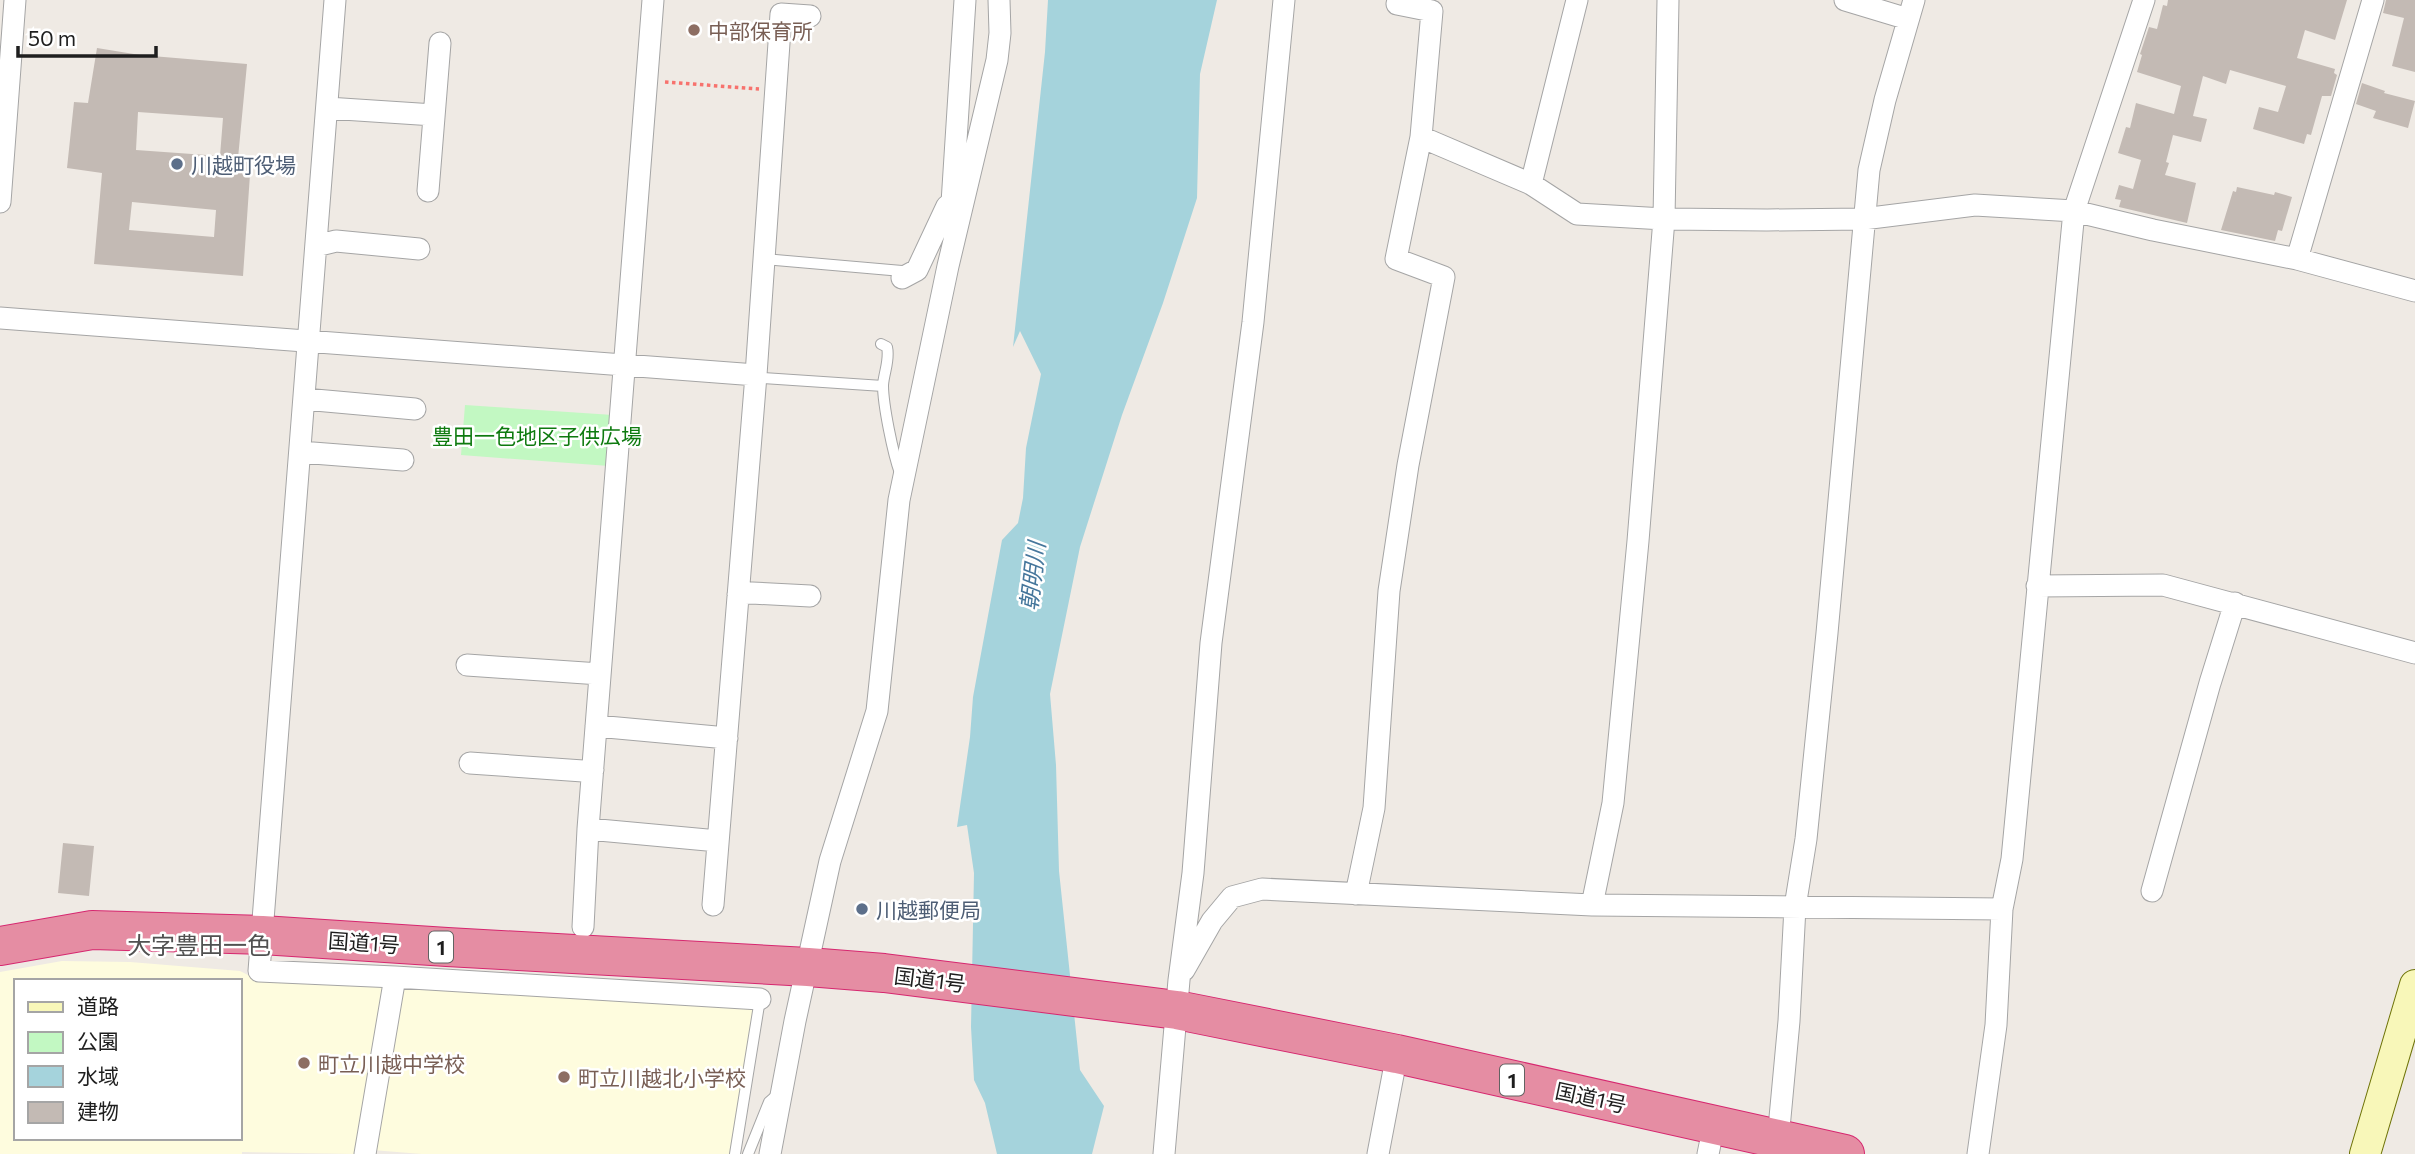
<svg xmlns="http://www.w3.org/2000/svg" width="2415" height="1154" font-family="Commissioner,'Noto Sans JP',sans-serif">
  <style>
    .education { fill: #fefcde; fill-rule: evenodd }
    .park { fill: #c2f8c2 }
    .water { fill: #a5d3dc }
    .building { fill: #c3bab4; fill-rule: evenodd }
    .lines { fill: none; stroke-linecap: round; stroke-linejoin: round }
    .lane-casing { stroke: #a5a5a5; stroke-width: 12 }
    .street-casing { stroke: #a5a5a5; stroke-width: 23 }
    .secondary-casing { stroke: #6e7307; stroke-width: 32 }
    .highway-casing { stroke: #d6276f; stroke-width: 40 }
    .path { stroke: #f7726d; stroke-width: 3.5; stroke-dasharray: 3.5 3.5; stroke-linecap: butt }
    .lane { stroke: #fff; stroke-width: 10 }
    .street { stroke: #fff; stroke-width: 21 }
    .secondary { stroke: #f8f7b9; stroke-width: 30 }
    .highway { stroke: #e58da3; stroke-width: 38 }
    .education-dot { fill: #8d6e63; stroke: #fff; stroke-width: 2.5 }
    .service-dot { fill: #5c6f8a; stroke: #fff; stroke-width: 2.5 }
    .labels { text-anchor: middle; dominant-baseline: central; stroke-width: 5; stroke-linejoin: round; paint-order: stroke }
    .shield { fill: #fff; stroke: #626262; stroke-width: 2 }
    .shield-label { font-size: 19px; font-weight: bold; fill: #1e1e1e }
    .education-label { font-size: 21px; fill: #785e54; stroke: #fff; text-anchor: start }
    .service-label { font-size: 21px; fill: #4e5e75; stroke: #fff; text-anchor: start }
    .park-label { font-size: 21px; fill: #0e7a0f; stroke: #fff }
    .street-label { font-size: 21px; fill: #1e1e1e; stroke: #fff }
    .water-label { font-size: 23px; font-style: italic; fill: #46779c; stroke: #fff }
    .quarter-label { font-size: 24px; fill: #515151; stroke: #fff }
  </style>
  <rect width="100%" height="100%" fill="#efeae4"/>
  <!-- education -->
  <path class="education" d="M 62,961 L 130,962 L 240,971 L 254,978 L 380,985 L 382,988 L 354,1154 L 242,1152 L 242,1154 L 0,1154 L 0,972 ZM 16,981 L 240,981 L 240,1138 L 16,1138 Z
    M 399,985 L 756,1003 L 731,1154 L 422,1154 L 372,1150 Z"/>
  <!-- park -->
  <path class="park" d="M 465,405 L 613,415 L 609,466 L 461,455 Z"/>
  <!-- water -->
  <path class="water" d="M 1048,0 L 1217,0 L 1200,74 L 1197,198 L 1163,303 L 1122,415 L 1080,547 L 1050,694 L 1056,765 L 1059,871 L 1080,1070 L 1104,1106 L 1092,1154 L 997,1154 L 985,1103 L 974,1080 L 971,1027 L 974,873 L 967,825 L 957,827 L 970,737 L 973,697 L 1002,540 L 1018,523 L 1023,498 L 1026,448 L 1041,374 L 1020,331 L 1013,347 L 1045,52 Z"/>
  <!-- building -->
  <path class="building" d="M 2168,0 L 2347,0 L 2335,40 L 2305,30 L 2297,58 L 2335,69 L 2334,73 L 2337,75 L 2331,96 L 2322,96 L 2311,135 L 2307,134 L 2304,144 L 2253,129 L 2259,107 L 2278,112 L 2286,86 L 2230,70 L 2226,84 L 2203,76 L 2193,116 L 2207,119 L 2201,142 L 2173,135 L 2166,162 L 2169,163 L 2165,175 L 2196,183 L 2187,223 L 2119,207 L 2121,200 L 2115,199 L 2119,185 L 2133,189 L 2141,160 L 2118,153 L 2126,127 L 2130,128 L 2136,103 L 2174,114 L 2181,86 L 2137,72 L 2142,55 L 2140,54 L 2149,27 L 2157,29 L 2163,5 L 2167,6 Z
    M 2386,0 L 2415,0 L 2415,72 L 2392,66 L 2404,18 L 2383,13 Z
    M 97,48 L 140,55 L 247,64 L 238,158 L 251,160 L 243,276 L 94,264 L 102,173 L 67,168 L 74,102 L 88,103 ZM 138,112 L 223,118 L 220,156 L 136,150 ZM 132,202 L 216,210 L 214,237 L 129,230 Z
    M 2362,83 L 2385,91 L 2384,93 L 2415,101 L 2408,128 L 2373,118 L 2376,111 L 2356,104 Z
    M 2237,187 L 2274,195 L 2275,192 L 2292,197 L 2282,231 L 2278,230 L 2275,241 L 2221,230 L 2233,191 L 2236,192 Z
    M 63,843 L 94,846 L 89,896 L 58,893 Z"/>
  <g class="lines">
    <defs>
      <path id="lane" d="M 764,259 L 902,271
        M 881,344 L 887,347 C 890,360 884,372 883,385 C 883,405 893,454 900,473
        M 756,375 L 763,378 L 883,386
        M 735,1154 L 760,999
        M 748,1154 L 769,1102 L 777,1095"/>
      <path id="street" d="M 335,0 L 259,971 L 395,977 L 365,1154
        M 1845,0 L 1908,19
        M 327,108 L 434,115
        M 1421,137 L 1531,184 L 1577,214 L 1664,219 L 1767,220 L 1863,219 L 1975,205 L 2074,211 L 2153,230 L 2297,259 L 2415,291
        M 1531,184 L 1577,0
        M 428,191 L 440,43
        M 0,202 L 15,0
        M 958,208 L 952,203 L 965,0
        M 316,246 L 336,241 L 419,249
        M 2297,259 L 2373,0
        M 902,278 L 917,270 L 947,206 L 952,203
        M 0,318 L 756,375
        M 304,399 L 415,409
        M 300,452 L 403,460
        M 2037,586 L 2163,585 L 2415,653
        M 738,594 L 752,593 L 810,596
        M 467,665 L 600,674
        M 596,726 L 727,738
        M 470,763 L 583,771 L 593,770
        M 588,829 L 718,841
        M 2152,891 L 2210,683 L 2235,603
        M 1356,894 L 1374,808 L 1389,591 L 1408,465 L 1444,277 L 1396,259 L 1421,137 L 1432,11 L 1397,4 L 1398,0
        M 713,905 L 756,375 L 781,14 L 810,16
        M 1592,905 L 1613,803 L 1638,541 L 1664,219 L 1668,0
        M 583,927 L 588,829 L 653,0
        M 1184,970 L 1212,921 L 1232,897 L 1262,889 L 1592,905 L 2002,909
        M 395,977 L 760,999
        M 1778,1139 L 1789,1021 L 1795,907 L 1806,839 L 1827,633 L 1869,170 L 1885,100 L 1914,0
        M 770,1154 L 795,1021 L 830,861 L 877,711 L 899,500 L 948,266 L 997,60 L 1000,33 L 999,0
        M 1164,1154 L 1179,980 L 1193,873 L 1211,643 L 1253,322 L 1284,0
        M 1378,1154 L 1397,1054
        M 1708,1154 L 1714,1125
        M 1978,1154 L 1996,1025 L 2002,909 L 2012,859 L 2074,211 L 2144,0"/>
      <path id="secondary" d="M 2365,1154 L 2415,985"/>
      <path id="highway" d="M 0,946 L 92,930 L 262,935 L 447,947 L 808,967 L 884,973 L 1177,1010 L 1397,1054 L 1845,1154"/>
    </defs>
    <!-- lane casing -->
    <use href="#lane" class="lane-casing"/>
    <!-- street casing -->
    <use href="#street" class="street-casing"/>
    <!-- secondary casing -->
    <use href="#secondary" class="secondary-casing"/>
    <!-- highway casing -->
    <use href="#highway" class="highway-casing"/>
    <!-- path -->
    <path class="path" d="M 665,82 L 759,89"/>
    <!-- lane -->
    <use href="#lane" class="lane"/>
    <!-- street -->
    <use href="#street" class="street"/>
    <!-- secondary -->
    <use href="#secondary" class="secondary"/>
    <!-- highway -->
    <use href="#highway" class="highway"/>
  </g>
  <!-- markers -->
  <g class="education-dot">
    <circle cx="694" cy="30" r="7"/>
    <circle cx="304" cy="1063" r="7"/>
    <circle cx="564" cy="1077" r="7"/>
  </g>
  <g class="service-dot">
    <circle cx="177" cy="164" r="7"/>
    <circle cx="862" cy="909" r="7"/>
  </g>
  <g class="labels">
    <!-- shield labels -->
    <g class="shield">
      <rect x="429" y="931.5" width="24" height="31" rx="5"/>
      <rect x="1500" y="1064.5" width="24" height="31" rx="5"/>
    </g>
    <g class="shield-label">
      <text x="441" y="947">1</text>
      <text x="1512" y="1080">1</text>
    </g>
    <!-- education labels -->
    <g class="education-label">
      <text x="708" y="30">中部保育所</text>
      <text x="318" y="1063">町立川越中学校</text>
      <text x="578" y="1077">町立川越北小学校</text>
    </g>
    <!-- service labels -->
    <g class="service-label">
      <text x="191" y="164">川越町役場</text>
      <text x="876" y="909">川越郵便局</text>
    </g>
    <!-- park labels -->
    <g class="park-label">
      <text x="537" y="435">豊田一色地区子供広場</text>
    </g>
    <!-- street labels -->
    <g class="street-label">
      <text transform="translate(364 942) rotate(4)">国道1号</text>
      <text transform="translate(930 979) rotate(7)">国道1号</text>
      <text transform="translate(1591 1097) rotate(12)">国道1号</text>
    </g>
    <!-- water labels -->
    <g class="water-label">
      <text transform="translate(1032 576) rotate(-83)">朝明川</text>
    </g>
    <!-- quarter labels -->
    <g class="quarter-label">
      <text x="199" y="944">大字豊田一色</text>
    </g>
  </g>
  <!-- legend -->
  <rect x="14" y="979" width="228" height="161" fill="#ffffff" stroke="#a5a5a5" stroke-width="2"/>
  <rect x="28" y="1002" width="35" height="10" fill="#f8f7b9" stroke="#a5a5a5" stroke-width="2"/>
  <text x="77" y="1014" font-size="21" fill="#1e1e1e">道路</text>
  <rect x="28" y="1032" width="35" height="21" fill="#c2f8c2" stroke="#a5a5a5" stroke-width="2"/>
  <text x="77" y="1049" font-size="21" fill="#1e1e1e">公園</text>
  <rect x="28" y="1066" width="35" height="21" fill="#a5d3dc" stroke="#a5a5a5" stroke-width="2"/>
  <text x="77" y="1084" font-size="21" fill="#1e1e1e">水域</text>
  <rect x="28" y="1102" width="35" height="21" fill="#c3bab4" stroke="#a5a5a5" stroke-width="2"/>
  <text x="77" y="1119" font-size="21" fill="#1e1e1e">建物</text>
  <!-- scale -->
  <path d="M18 46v10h138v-10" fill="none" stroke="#1e1e1e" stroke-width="3.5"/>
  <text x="28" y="46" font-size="21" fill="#1e1e1e" stroke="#ffffff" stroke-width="5" paint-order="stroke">50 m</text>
</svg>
